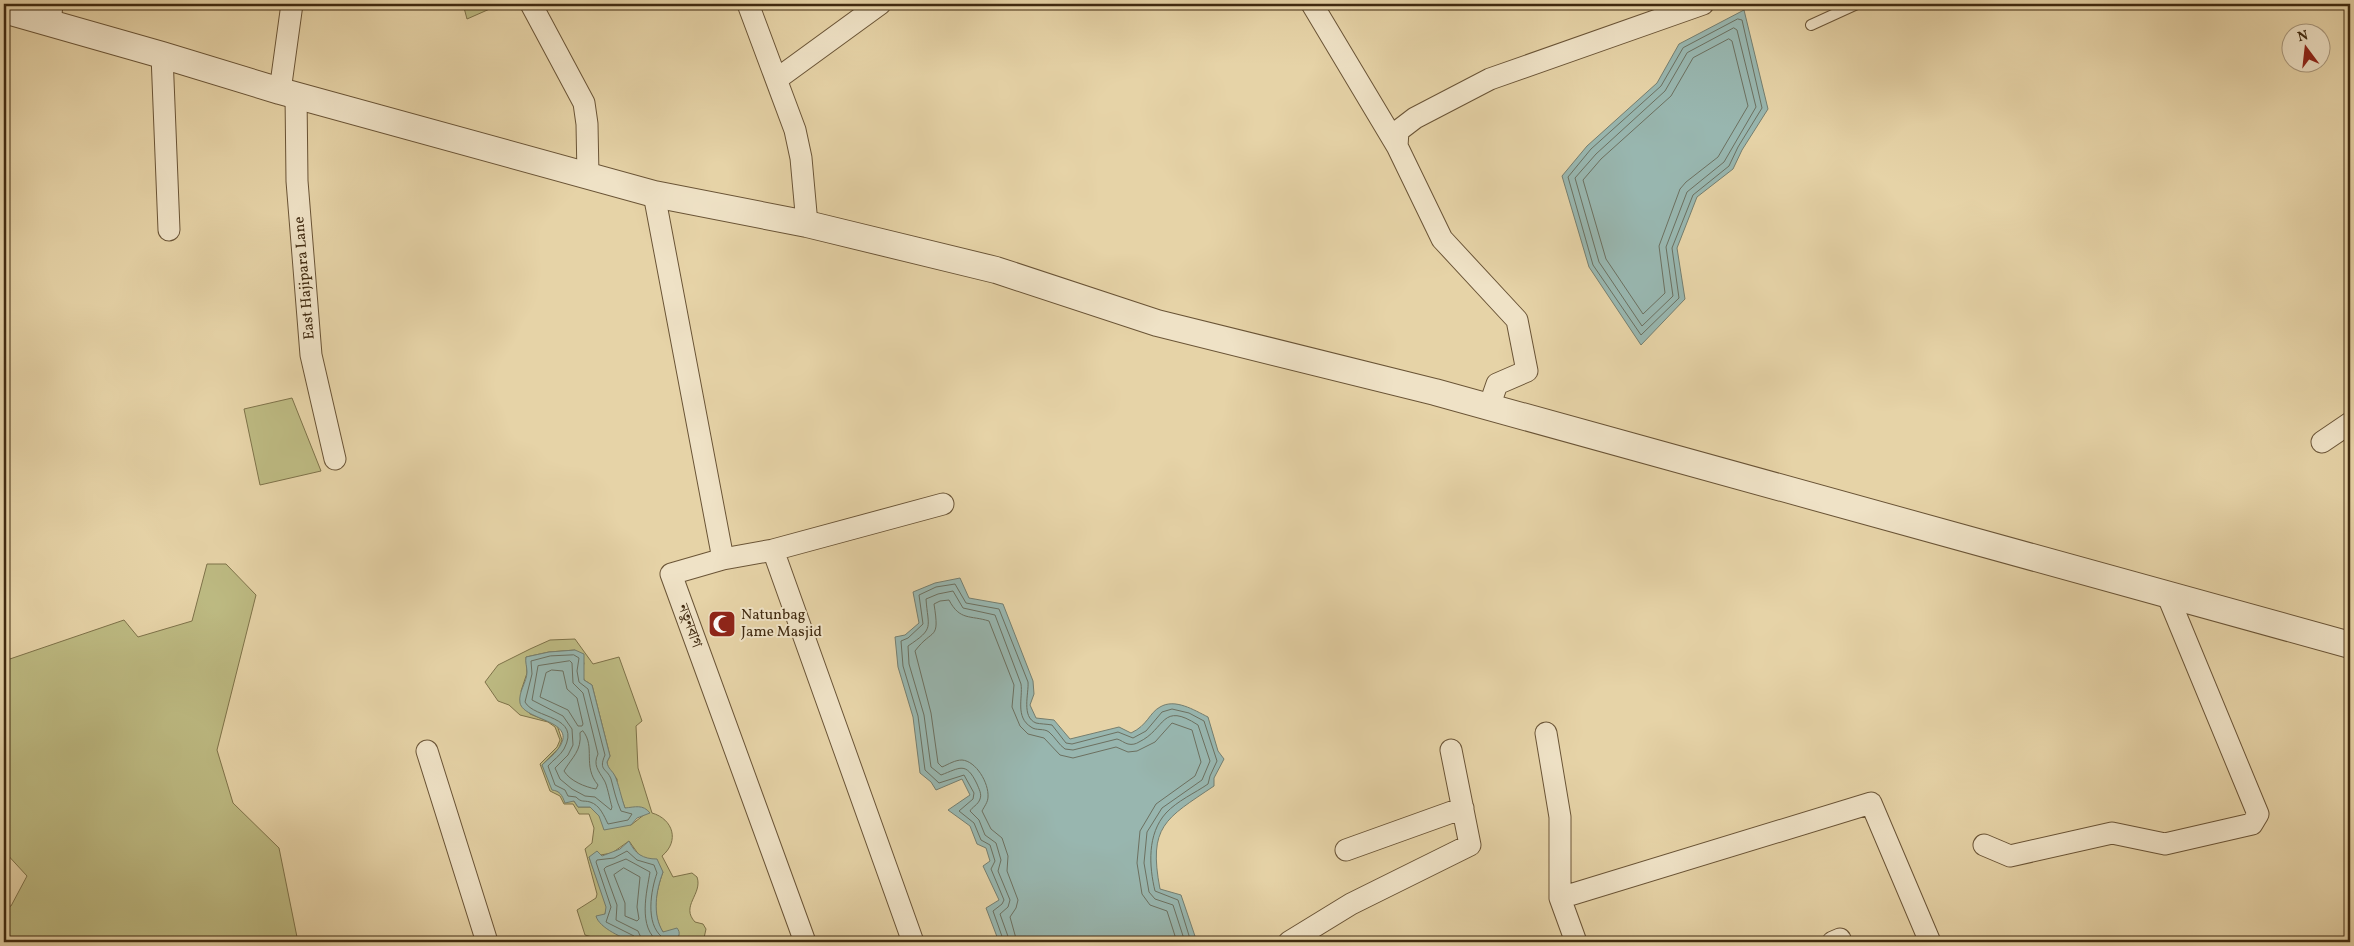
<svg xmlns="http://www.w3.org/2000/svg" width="2354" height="946" font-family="Vollkorn,'Noto Serif Bengali',serif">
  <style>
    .green { fill: #bdba82; stroke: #7e7249; fill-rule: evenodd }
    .water { fill: #98b6af; stroke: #757e6f }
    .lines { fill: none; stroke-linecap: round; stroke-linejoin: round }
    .shore { stroke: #6c7060; stroke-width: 1 }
    .service-casing { stroke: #6a5436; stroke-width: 12 }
    .minor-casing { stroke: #6a5436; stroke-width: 23 }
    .tertiary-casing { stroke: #6a5436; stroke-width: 28 }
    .service { stroke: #efe2c6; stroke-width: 10 }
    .minor { stroke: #efe2c6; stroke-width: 21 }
    .tertiary { stroke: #efe2c6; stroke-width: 26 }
    .labels { text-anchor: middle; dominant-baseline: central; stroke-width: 4; stroke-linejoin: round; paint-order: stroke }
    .street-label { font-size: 15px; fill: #402a10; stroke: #efe2c6 }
    .poi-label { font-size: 15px; fill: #402a10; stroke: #efe2c6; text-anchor: start }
  </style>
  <rect width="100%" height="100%" fill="#e6d3a7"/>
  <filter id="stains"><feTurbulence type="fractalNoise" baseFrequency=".004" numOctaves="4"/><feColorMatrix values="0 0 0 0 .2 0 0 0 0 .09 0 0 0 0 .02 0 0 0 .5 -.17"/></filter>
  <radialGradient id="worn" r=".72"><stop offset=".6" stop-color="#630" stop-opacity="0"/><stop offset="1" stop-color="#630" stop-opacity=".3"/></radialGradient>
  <!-- green -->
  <path class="green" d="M 463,4 L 501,4 L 467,19 Z
    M 292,398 L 321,471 L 260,485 L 244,409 Z
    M 207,564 L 226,564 L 256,595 L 217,750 L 233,803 L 279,848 L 298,942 L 4,942 L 4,908 L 11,906 L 27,876 L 4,851 L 4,661 L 124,620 L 138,637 L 192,621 Z
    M 575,639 L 593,664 L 619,657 L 642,721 L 636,726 L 638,768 L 652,813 C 673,819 680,841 662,856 L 673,877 L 692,873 L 697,877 C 703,894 680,906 695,922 L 703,924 L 706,929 L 704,938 L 688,942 L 675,942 L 679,936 L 663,932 C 651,914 656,891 663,872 L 639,855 L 629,841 L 612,853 L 589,857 L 607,907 L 605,914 L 635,942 L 601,942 L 599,939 L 585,935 L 577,910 L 596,898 L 597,894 L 585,849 L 592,843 L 594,828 L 589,814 L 579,814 L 573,804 L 564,804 L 560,796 L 550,791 L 540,764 L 557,747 L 560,740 L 555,727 L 548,722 L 520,715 L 509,705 L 498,701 L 485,682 L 498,665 L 530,649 L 550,640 ZM 575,650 L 584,663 L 582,671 L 584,680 L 592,685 L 610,756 L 607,762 L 608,768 L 617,779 L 617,786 L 625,808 L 645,814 L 631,825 L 599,816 L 590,807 L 578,807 L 574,801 L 557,791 L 542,765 L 559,748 L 562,740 L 557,725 L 530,714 L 521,691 L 527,673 L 526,657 L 549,652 Z"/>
  <!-- water -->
  <path class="water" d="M 1744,10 L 1768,109 L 1742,150 L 1733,169 L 1697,197 L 1677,248 L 1685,299 L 1641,345 L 1589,267 L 1562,176 L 1587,146 L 1657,83 L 1679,44 Z
    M 960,578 L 969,598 L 1003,604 L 1033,681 L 1034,694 L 1030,705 L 1036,718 L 1054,720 L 1070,739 L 1119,727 L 1131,733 C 1148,725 1149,713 1160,707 C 1175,698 1194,710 1208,717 L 1218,751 L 1224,759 L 1214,778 L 1214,786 C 1165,819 1148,826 1160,889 L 1181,895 L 1197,942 L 999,942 L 986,908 L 999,900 L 983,866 L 990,861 L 986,848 L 977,844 L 970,826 L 948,810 L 970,795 L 962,779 L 936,790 L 931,782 L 920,773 L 913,717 L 898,667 L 895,637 L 905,635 L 919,623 L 913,592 L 935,583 Z
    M 575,650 L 584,654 L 584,680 L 592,685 L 610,756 L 607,762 C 608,769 612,770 615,776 C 618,782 622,800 625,808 C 635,807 643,804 650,813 L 637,818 L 631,825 L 604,830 L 599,816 L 590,807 L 578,807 L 574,801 L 565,803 C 562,795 560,791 552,790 L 542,765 C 547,760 554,755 558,749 C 580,720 524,721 520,703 C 518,692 527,682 527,672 C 527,667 525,662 526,657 L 549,652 Z
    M 629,841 C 635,854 643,859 657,859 L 663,872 C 656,891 652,914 663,932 L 677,928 C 681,933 679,937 675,942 C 663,942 646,945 635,942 C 624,939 599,928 596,916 L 605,914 L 606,907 L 589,857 L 597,851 L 602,856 L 620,849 Z"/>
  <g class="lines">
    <!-- shore -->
    <path class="shore" d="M 1738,19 L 1742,20 L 1762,108 L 1738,147 L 1729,166 L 1693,195 L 1672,248 L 1679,298 L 1641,335 L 1593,265 L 1568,177 L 1591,149 L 1661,86 L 1683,48 Z
      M 1734,28 L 1737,30 L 1756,107 L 1724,162 L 1687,192 L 1666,247 L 1673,296 L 1642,326 L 1599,262 L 1575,178 L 1596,154 L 1665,91 L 1687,53 Z
      M 1729,39 L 1732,41 L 1748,106 L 1718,157 L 1686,182 L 1680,189 L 1659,246 L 1665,293 L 1643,314 L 1606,259 L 1583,180 L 1601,159 L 1671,96 L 1693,58 Z
      M 574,655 L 579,658 L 577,671 L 579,682 L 588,689 L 605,755 C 598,771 607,768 611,779 C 614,790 616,800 621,811 L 632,814 L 628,820 L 608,824 C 604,816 600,805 590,802 C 583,800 582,803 576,797 L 568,796 L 565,790 L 555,785 L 548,766 C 553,760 560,756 564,749 C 582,715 534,719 525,702 L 532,674 L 531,661 L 550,656 Z
      M 570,661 L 572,663 L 573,683 L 583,693 L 598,754 C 593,765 598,770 604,780 C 607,784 610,801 612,807 L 611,810 L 595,797 L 585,796 L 572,789 L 560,779 L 555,768 L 568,755 L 573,745 L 572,729 L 563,716 L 532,700 L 538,666 Z
      M 552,670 L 563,671 L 567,689 L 577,698 L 583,724 L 582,726 L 578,726 L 568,710 L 540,697 L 546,673 Z
      M 583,731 C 596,747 582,766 598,785 L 596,789 C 585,787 570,781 564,771 C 572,757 582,751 580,733 Z
      M 624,868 L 640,877 L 637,907 L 639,919 L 637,921 L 625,916 L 625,903 L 614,875 Z
      M 637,942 L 634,936 L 606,922 L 611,907 L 596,862 L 597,860 L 614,858 L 627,851 L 637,860 L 654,865 L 657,873 C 651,890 645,923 662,937 L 671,937 L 672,942
      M 643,942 L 638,931 L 616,920 L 617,905 L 604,869 L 606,867 L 626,859 L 650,872 C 647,891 637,928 659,942
      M 1004,942 L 993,911 L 1002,904 L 1004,900 L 991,869 L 995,861 L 990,845 L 981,840 L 974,823 L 959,811 L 973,799 L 974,793 L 964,775 L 939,783 L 925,770 L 918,716 L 903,666 L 901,641 L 908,638 L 923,624 L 919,595 L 936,587 L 955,584 L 966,603 L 999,609 L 1028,682 C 1029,693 1021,717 1036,723 C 1040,724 1047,724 1052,725 L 1066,743 L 1072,744 L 1118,732 L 1133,738 L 1146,731 L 1162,712 L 1172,709 L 1189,713 L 1204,721 L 1217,761 L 1210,776 L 1208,784 C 1195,793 1177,801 1166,813 C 1147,834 1149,866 1155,891 L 1178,900 L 1191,942
      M 1010,942 L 1000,914 L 1008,907 L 1010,900 L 998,871 L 1001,860 L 996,843 L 985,835 L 979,820 L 970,811 C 972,807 978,805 980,799 C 982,794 979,789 977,784 C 966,761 960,768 941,775 L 931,767 L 924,715 L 909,664 L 908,646 C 935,628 928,628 926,599 L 938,594 L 953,591 L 963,608 L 995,615 L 1021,684 C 1023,698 1015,717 1031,727 C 1036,731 1044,728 1049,732 C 1055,737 1059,745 1065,749 L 1073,750 L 1117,739 C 1121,740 1124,743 1128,744 C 1132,745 1136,744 1139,742 C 1166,729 1161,701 1198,725 L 1210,761 L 1202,780 L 1162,808 L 1147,832 L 1144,863 L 1149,892 L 1155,899 L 1173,905 L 1185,942
      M 1017,942 L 1010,917 L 1016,908 L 1018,900 L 1007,871 L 1008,856 L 1002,838 L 991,829 L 982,811 C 984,807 988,802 988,797 C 989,783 976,761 962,760 C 955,760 949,764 942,767 L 938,763 L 931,713 L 915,651 C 933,627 940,642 934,604 L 940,601 L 949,600 C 960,621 970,615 989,621 L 1014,685 L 1012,707 L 1020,726 L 1028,734 L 1044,738 L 1060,755 L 1073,758 L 1116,747 L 1128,752 L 1137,751 L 1155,742 L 1172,723 L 1192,730 L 1201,762 L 1195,776 L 1156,804 L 1140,831 L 1137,863 L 1142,894 L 1150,905 L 1167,911 L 1177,942"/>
    <defs>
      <path id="service" d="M 1811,25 L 1857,4"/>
      <path id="minor" d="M 531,4 L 584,103 L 587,124 L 588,176
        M 748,4 L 795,130 L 801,158 L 807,224
        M 1312,4 L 1397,146
        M 50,24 L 52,4
        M 162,55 L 169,230
        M 777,79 L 880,4
        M 280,91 L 292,4
        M 296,95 L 297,181 L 311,355 L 335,459
        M 654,194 L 723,559
        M 1489,407 L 1497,384 L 1527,371 L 1517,320 L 1442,239 L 1397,146 L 1398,131 L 1415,118 L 1490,79 L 1703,4
        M 2322,442 L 2350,423
        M 773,550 L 913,942
        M 1546,733 L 1560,817 L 1560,898 L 1576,942
        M 427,751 L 487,942
        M 1984,845 L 2010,856 L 2112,833 L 2165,844 L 2252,824 L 2258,814 L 2167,594
        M 1346,850 L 1463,808
        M 1560,898 L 1871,803 L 1930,942
        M 805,942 L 671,574 L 723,559 L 773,550 L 943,504
        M 1289,942 L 1351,904 L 1470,845 L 1451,750
        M 1833,942 L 1840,939"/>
      <path id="tertiary" d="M 4,10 L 162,55 L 280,91 L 654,194 L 807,224 L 996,270 L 1157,323 L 1435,392 L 2350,645"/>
    </defs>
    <!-- service casing -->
    <use href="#service" class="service-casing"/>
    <!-- minor casing -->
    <use href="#minor" class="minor-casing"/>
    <!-- tertiary casing -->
    <use href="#tertiary" class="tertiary-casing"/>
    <!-- service -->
    <use href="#service" class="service"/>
    <!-- minor -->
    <use href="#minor" class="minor"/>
    <!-- tertiary -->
    <use href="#tertiary" class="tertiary"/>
  </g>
  <!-- icons -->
  <defs>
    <symbol id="mosque-square" viewBox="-11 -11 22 22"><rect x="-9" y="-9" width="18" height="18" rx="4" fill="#8f2418" stroke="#efe2c6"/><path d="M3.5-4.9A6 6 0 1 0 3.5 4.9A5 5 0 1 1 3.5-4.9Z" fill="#fff"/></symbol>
  </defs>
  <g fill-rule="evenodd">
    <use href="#mosque-square" x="706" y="608" width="32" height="32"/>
  </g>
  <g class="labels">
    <!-- street labels -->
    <g class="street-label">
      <text transform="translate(305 278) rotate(-95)">East Hajipara Lane</text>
      <text transform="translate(689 626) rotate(70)">নতুনবাগ</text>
    </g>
    <!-- poi labels -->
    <g class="poi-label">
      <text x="741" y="615">Natunbag<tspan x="741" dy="17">Jame Masjid</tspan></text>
    </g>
  </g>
  <!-- margin -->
  <rect width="2354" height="946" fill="none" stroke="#e6d3a7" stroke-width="20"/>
  <rect x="5" y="5" width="2344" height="936" fill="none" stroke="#402a10" stroke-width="2.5"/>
  <rect x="10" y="10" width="2334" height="926" fill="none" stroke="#402a10"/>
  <!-- north arrow -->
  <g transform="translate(2306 48) rotate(345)"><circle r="24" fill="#efe2c6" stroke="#a9987d"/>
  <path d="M0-4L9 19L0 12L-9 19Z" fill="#8f2418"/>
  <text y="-8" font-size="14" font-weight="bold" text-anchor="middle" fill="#402a10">N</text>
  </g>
  <rect width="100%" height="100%" filter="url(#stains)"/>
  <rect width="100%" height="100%" fill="url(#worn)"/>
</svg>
